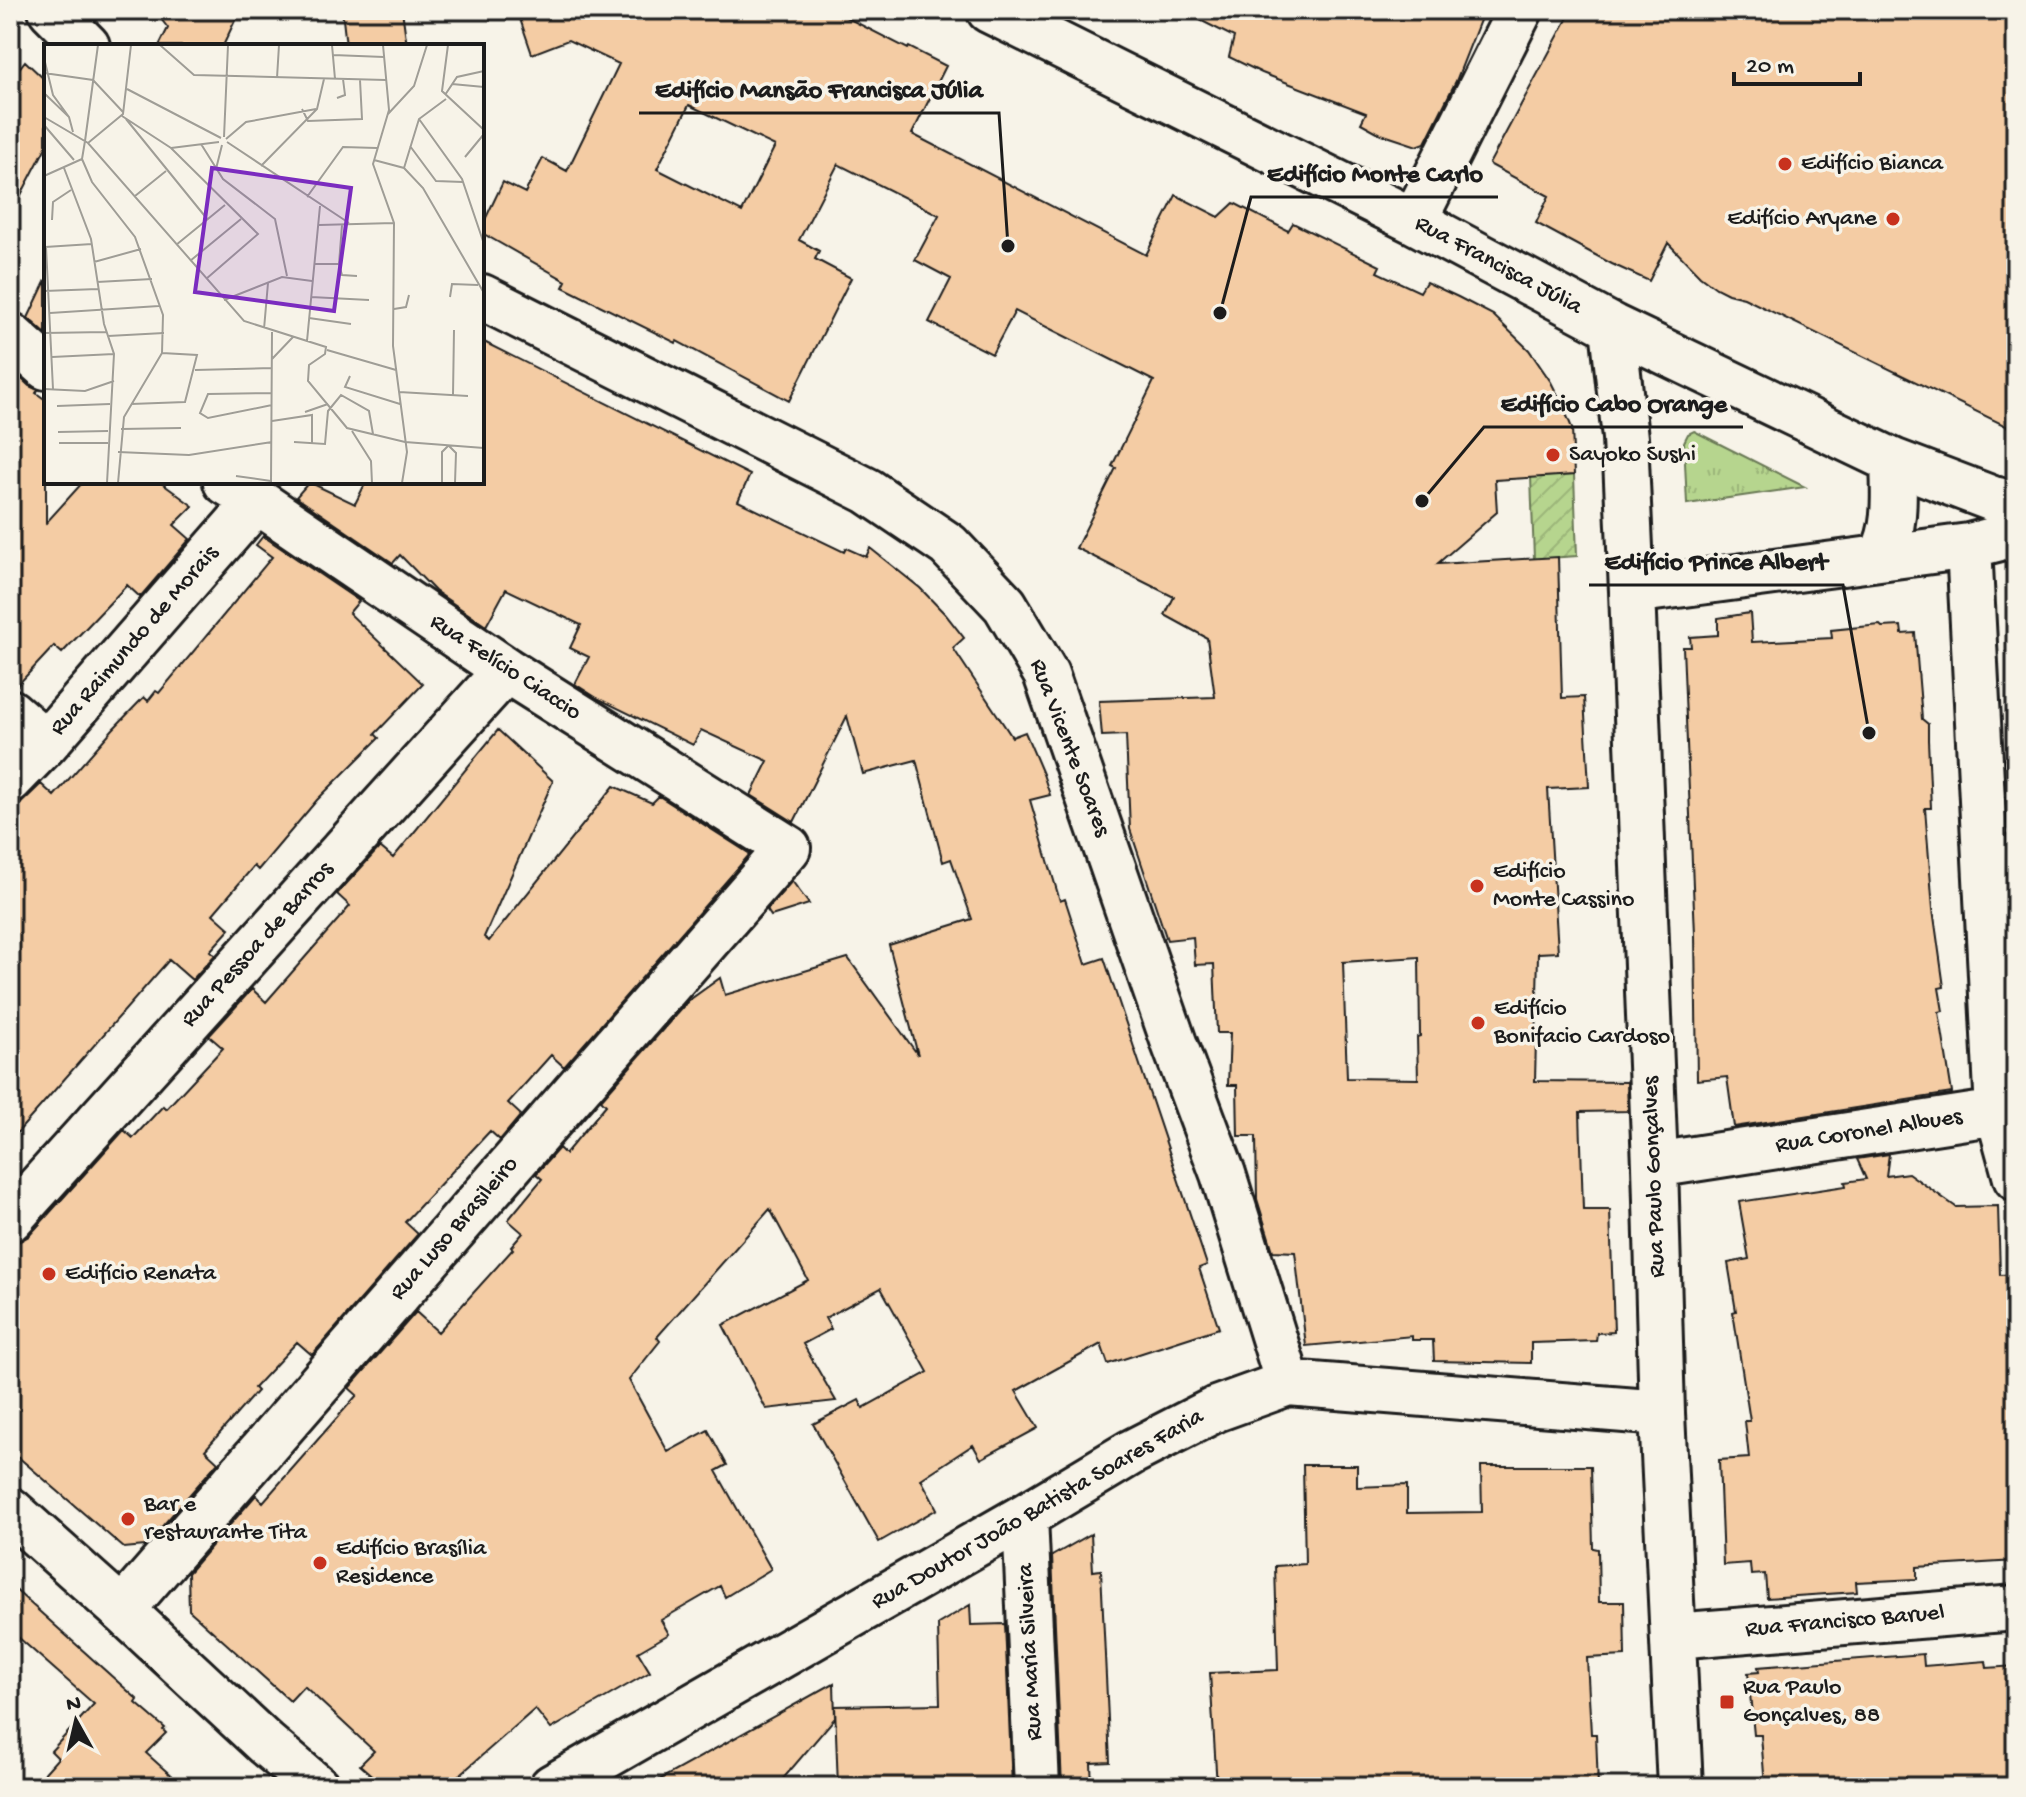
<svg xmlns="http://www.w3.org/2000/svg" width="2026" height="1797" font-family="'Gochi Hand',sans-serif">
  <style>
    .grass { fill: url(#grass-tufts); stroke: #697855; stroke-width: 2 }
    .garden { fill: url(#garden-furrows); stroke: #697855; stroke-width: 2 }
    .building { fill: #f4cca4; stroke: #1c1c1c; stroke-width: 2; fill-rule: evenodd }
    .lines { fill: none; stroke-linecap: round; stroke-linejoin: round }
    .minor-casing { stroke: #1c1c1c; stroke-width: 50 }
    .major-casing { stroke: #1c1c1c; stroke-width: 50 }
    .minor { stroke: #f7f3e8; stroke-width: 44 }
    .major { stroke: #f7f3e8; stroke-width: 44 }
    .poi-dot { fill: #c8321e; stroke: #f7f3e8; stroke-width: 3 }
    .labels { text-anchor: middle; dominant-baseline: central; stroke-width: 7; stroke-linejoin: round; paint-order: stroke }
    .poi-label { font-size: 24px; fill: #1c1c1c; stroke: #f7f3e8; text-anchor: start }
    .street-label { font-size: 24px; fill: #1c1c1c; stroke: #f7f3e8 }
    .inset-road { fill: none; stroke: #9f9d96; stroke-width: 2 }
    .view { fill: #7b2cbf; fill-opacity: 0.15; stroke: #7b2cbf; stroke-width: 4 }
    .inset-edge { fill: none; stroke: #1c1c1c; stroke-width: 4 }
    .leader { fill: none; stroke: #1c1c1c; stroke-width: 3 }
    .callout-dot { fill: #1c1c1c; stroke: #f7f3e8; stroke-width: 3 }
    .callout-label { font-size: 26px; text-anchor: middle; font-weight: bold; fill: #1c1c1c; stroke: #f7f3e8; stroke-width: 7; stroke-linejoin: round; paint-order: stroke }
  </style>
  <defs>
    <pattern id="grass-tufts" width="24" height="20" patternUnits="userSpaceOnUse" patternTransform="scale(2)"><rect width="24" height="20" fill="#b6d58e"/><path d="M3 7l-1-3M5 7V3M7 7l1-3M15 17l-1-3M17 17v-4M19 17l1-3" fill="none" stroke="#9cb67a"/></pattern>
    <pattern id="garden-furrows" width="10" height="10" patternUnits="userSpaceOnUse" patternTransform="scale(2)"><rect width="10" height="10" fill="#b6d58e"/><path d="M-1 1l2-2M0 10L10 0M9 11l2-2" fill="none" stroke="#9cb67a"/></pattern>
  </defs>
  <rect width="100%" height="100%" fill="#f7f3e8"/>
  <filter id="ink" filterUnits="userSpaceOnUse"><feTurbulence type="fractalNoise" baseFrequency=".0125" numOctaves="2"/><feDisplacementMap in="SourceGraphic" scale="16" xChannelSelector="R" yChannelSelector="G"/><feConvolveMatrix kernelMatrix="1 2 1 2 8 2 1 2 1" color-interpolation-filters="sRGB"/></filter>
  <g filter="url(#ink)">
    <!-- grass -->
    <path class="grass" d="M 1694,431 L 1805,487 L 1687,504 L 1684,442 L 1688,434 Z"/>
    <!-- garden -->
    <path class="garden" d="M 1574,475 L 1577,556 L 1534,559 L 1531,477 Z"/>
    <!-- building -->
    <path class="building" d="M 154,10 L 240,10 L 223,46 L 159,46 L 168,28 Z
      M 342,10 L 402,10 L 407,46 L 346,46 Z
      M 507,10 L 832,10 L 908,49 L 909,47 L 946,66 L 912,134 L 1146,255 L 1176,195 L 1219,217 L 1234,203 L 1288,231 L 1293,223 L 1380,266 L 1377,272 L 1420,292 L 1426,282 L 1458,297 L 1493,315 L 1529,350 L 1551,382 L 1562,404 L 1572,428 L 1574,475 L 1495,480 L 1497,512 L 1437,564 L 1558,557 L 1562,698 L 1584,697 L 1589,787 L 1548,789 L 1558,952 L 1538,953 L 1535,1081 L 1627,1082 L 1628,1111 L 1580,1112 L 1583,1210 L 1610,1210 L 1614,1332 L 1597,1333 L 1596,1341 L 1531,1343 L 1531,1363 L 1434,1361 L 1433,1340 L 1412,1340 L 1412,1336 L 1306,1346 L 1295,1252 L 1273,1251 L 1257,1199 L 1256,1136 L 1238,1136 L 1237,1085 L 1228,1085 L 1230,1033 L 1217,1033 L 1214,964 L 1195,965 L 1193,937 L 1167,940 L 1130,829 L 1126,735 L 1102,736 L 1099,701 L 1215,697 L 1207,638 L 1165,615 L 1174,597 L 1076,548 L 1116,468 L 1112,466 L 1154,381 L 1015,311 L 992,354 L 929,322 L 951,279 L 915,260 L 939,215 L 838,164 L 799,240 L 819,251 L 815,259 L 851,278 L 789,401 L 677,341 L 676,343 L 563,287 L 566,281 L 482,233 L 482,226 L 503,182 L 525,193 L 543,158 L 567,171 L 619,64 L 568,40 L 532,54 L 519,16 ZM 689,105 L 775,146 L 742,212 L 657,169 ZM 1419,957 L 1420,1036 L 1417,1037 L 1418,1079 L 1347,1078 L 1343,962 Z
      M 1180,10 L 1484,10 L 1456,81 L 1425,143 L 1417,146 L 1381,134 L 1361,123 L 1366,113 L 1262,73 L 1229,57 L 1234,37 Z
      M 1572,10 L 2016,10 L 2016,431 L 1744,298 L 1728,294 L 1716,288 L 1700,276 L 1668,243 L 1649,281 L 1612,264 L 1536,223 L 1549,196 L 1489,164 Z
      M 25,61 L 46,81 L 46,147 L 10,216 L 10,80 Z
      M 46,280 L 46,334 L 28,318 Z
      M 482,341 L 750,475 L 738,501 L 844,552 L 846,548 L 866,557 L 870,548 L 920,588 L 946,615 L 964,638 L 953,648 L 1012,737 L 1025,732 L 1043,774 L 1050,795 L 1030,800 L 1060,901 L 1065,899 L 1086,964 L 1104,958 L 1207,1265 L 1199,1268 L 1219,1328 L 1108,1364 L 1101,1344 L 1016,1391 L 1038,1428 L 981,1459 L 973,1445 L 921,1479 L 937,1509 L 879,1542 L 813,1424 L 859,1400 L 863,1408 L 928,1372 L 881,1288 L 825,1318 L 831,1329 L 803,1344 L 836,1401 L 766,1409 L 723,1325 L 808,1280 L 770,1209 L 657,1337 L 660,1341 L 629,1380 L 668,1452 L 708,1430 L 727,1465 L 716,1471 L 771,1569 L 725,1597 L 720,1586 L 661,1620 L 669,1634 L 638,1652 L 650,1672 L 551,1729 L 535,1709 L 446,1787 L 385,1787 L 360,1765 L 374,1751 L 304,1686 L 290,1701 L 189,1610 L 188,1573 L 256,1495 L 263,1502 L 357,1395 L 349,1388 L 416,1312 L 438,1332 L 513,1249 L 511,1247 L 523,1233 L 508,1220 L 542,1179 L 536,1174 L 559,1148 L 565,1154 L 606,1105 L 601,1100 L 688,1001 L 720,978 L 725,995 L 848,958 L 918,1055 L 889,945 L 972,919 L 951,859 L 943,862 L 916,760 L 863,774 L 847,716 L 794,822 L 751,795 L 768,761 L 701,730 L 693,745 L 597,698 L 575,684 L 589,657 L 570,648 L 581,625 L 506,589 L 486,626 L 435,591 L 400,555 L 393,563 L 296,497 L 309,482 L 355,504 L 366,482 L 482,482 Z
      M 10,368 L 29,386 L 38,390 L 36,393 L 46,400 L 46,523 L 83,482 L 160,482 L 193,506 L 174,525 L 190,539 L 140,597 L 127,585 L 62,653 L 54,646 L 15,688 L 10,688 Z
      M 263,536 L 359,601 L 349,613 L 423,684 L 375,734 L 379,738 L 317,800 L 258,870 L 254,866 L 213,914 L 230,929 L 210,951 L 215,955 L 192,980 L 169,960 L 10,1141 L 10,814 L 41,784 L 54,796 L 113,729 L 144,697 L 148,701 L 156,691 L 159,693 L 272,557 L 256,545 Z
      M 1750,613 L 1752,642 L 1832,638 L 1831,630 L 1880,625 L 1882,627 L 1901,626 L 1902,634 L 1915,633 L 1922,719 L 1928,724 L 1928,740 L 1931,808 L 1925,808 L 1933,909 L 1944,987 L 1939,988 L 1943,1011 L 1939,1012 L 1952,1093 L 1734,1127 L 1727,1077 L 1697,1080 L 1695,934 L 1683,647 L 1691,647 L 1690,637 L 1718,635 L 1718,618 Z
      M 498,730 L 553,781 L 484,937 L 489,941 L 614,786 L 652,803 L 659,796 L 750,854 L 564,1067 L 551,1055 L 508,1103 L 521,1115 L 500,1140 L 490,1131 L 405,1222 L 418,1234 L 312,1355 L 297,1342 L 254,1388 L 257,1391 L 205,1450 L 218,1462 L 145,1546 L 124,1548 L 10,1450 L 10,1243 L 18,1242 L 29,1236 L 124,1130 L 133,1138 L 163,1106 L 166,1109 L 223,1048 L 209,1036 L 252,989 L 266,1002 L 350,906 L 337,894 L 380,847 L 393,858 Z
      M 792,881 L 809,904 L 771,916 L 767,910 Z
      M 1889,1154 L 1886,1176 L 1908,1173 L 1956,1207 L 1998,1206 L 2000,1275 L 2016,1274 L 2016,1561 L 1917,1567 L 1917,1579 L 1856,1582 L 1857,1592 L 1767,1598 L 1765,1574 L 1751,1575 L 1750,1563 L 1723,1565 L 1719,1460 L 1749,1458 L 1745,1421 L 1750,1421 L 1733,1312 L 1736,1311 L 1728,1263 L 1749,1259 L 1739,1202 L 1846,1186 L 1845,1182 L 1866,1179 L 1857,1159 Z
      M 1303,1465 L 1357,1465 L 1357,1487 L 1407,1485 L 1407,1513 L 1482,1512 L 1481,1466 L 1591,1466 L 1593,1548 L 1598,1549 L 1599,1602 L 1624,1602 L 1625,1656 L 1587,1658 L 1591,1734 L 1596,1734 L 1598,1787 L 1217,1787 L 1210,1673 L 1278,1670 L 1275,1566 L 1305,1564 Z
      M 1091,1534 L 1093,1571 L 1101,1570 L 1110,1762 L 1091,1763 L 1092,1787 L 1062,1787 L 1052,1556 Z
      M 10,1585 L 138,1700 L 136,1703 L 165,1728 L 163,1730 L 166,1733 L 146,1753 L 184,1787 L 32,1787 L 58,1758 L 51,1751 L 94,1704 L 10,1630 Z
      M 970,1605 L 971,1625 L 1005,1624 L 1012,1787 L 838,1787 L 835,1706 L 940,1704 L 938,1624 Z
      M 1923,1654 L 1924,1666 L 1986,1661 L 1987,1668 L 2016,1666 L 2016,1787 L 1903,1787 L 1903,1783 L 1857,1787 L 1765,1787 L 1761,1735 L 1754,1735 L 1748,1673 L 1759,1672 L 1758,1667 Z
      M 834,1683 L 835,1718 L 776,1787 L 646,1787 Z"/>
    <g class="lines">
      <defs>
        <path id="minor" d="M 51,10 L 87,46
          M 989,10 L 1414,221 L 1613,327 L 1893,461 L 1993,499 L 2016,504
          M 1414,221 L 1520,10
          M 482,297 L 868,491 L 948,545 L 1005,605 L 1046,674 L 1174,1043 L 1223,1174 L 1288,1383
          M 1613,327 L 1625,438 L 1632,591 L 1655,1165 L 1662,1413 L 1680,1787
          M 10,335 L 46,367
          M 1881,557 C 1897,527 1894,494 1893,461
          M 1632,591 L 1969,546 L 2016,534
          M 10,712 L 46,743
          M 10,780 L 46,743 L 257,501
          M 1998,1112 L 2016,1178
          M 1655,1165 L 1998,1112 L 1969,546
          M 10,1219 L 506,670
          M 1025,1516 L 1037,1787
          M 122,1610 L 788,848 L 506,670 L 257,501 L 226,482
          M 1674,1636 L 2016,1608
          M 552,1787 L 1025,1516 L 1132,1452 L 1216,1409 L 1288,1383 L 1662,1413"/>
        <path id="major" d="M 10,1510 L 122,1610 L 266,1744 L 317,1787"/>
      </defs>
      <!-- minor casing -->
      <use href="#minor" class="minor-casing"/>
      <!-- major casing -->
      <use href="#major" class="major-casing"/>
      <!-- minor -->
      <use href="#minor" class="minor"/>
      <!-- major -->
      <use href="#major" class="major"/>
    </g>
  </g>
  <!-- markers -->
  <g class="poi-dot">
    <circle cx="1785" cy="164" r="8"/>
    <circle cx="1893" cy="219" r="8"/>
    <circle cx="1553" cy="455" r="8"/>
    <circle cx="1477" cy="886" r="8"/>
    <circle cx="1478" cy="1023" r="8"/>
    <circle cx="49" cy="1274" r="8"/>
    <circle cx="128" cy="1519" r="8"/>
    <circle cx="320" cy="1563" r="8"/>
    <rect x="1719" y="1694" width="16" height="16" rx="4"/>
  </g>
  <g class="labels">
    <!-- poi labels -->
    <g class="poi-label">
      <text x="1801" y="164">Edifício Bianca</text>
      <text x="1877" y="219" text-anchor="end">Edifício Aryane</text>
      <text x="1569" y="455">Sayoko Sushi</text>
      <text x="1493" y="872">Edifício<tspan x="1493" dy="28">Monte Cassino</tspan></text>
      <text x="1494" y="1009">Edifício<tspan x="1494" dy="28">Bonifacio Cardoso</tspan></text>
      <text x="65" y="1274">Edifício Renata</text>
      <text x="144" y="1505">Bar e<tspan x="144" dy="28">restaurante Tita</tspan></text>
      <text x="336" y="1549">Edifício Brasília<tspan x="336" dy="28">Residence</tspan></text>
      <text x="1743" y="1688">Rua Paulo<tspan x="1743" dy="28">Gonçalves, 88</tspan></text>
    </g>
    <!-- street labels -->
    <g class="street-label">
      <text transform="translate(1498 266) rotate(28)">Rua Francisca Júlia</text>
      <text transform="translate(135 641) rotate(-49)">Rua Raimundo de Morais</text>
      <text transform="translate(505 668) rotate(33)">Rua Felício Ciaccio</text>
      <text transform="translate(1069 748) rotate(69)">Rua Vicente Soares</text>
      <text transform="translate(258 945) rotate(-48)">Rua Pessoa de Barros</text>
      <text transform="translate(1869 1132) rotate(-9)">Rua Coronel Albues</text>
      <text transform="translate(1655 1177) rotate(-92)">Rua Paulo Gonçalves</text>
      <text transform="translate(455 1229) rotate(-49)">Rua Luso Brasileiro</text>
      <text transform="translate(1038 1510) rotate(-30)">Rua Doutor João Batista Soares Faria</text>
      <text transform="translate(1845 1622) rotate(-5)">Rua Francisco Baruel</text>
      <text transform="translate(1031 1652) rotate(-93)">Rua Maria Silveira</text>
    </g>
  </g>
  <!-- overview -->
  <g transform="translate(44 44)">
    <rect width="440" height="440" fill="#f7f3e8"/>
    <path class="inset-road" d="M 116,1 L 150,31 L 342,36M 288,1 L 291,35M 339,1 L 345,66 L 329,120 L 350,179 L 349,302 L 363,408 L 358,439M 404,1 L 398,47 L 440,86M 289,11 L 340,13M 0,14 L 9,51 L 25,73M 0,29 L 49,36 L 79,68M 233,34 L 235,1M 408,40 L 440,43M 83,45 L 177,94M 0,49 L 25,73 L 29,88M 401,51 L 413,33 L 440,27M 293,54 L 301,51 L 299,35M 258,65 L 264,77 L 318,75 L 316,36M 344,70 L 370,42 L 383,1M 78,72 L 127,104 L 214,190 L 162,235M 0,73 L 44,99 L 200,277 L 282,303 L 281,310 L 265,321 L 264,337 L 303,384 L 361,398 L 440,404M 82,75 L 164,176M 375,75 L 418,135 L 440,200M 0,81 L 30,116M 180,93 L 184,1M 182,95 L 202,78 L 272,65M 41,97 L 54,1M 183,98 L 305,179M 44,99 L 79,70 L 87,1M 157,100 L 179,135 L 231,175 L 243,232M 366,102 L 392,137 L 419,138M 127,104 L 175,98M 421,113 L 440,90M 38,115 L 48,138 L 91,193 L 119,271 L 118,309 L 80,373 L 74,439M 330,116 L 360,124 L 379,144 L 440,249M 217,122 L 273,65 L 280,35M 20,124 L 47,195 L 60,280 L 70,310 L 63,439M 360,124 L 375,75 L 402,55M 172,125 L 178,101M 0,132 L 38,115 L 41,97M 91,152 L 122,127M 263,153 L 299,103 L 333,104M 8,176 L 9,158 L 27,146M 275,181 L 350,179M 132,201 L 181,161M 1,203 L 48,200M 2,203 L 9,345M 146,217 L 197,175M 50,218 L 97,205M 271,220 L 295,220 L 298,181M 295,220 L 298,231 L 313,232M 53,238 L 108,235M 0,247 L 54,245M 267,253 L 325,256M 406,253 L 408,240 L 434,241M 180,256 L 238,233 L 268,237M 350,265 L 362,263 L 365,251M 6,269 L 115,262M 265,274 L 307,280M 220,285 L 224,239M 0,289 L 62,288M 64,292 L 120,289M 263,297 L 276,162M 283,306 L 352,326M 8,313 L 70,310M 228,315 L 249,293M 151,326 L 228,324M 306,332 L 301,343 L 356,360M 0,345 L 41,347 L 70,337M 355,348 L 424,352M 228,349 L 164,350 L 156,369 L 164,374 L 228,361M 409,351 L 410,286M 87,360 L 141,358 L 153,311 L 118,309M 13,362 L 66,360M 261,368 L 284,360M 228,377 L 268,371 L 268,399M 77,385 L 137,384M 308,387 L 327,417 L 328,439M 14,388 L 64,387M 250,398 L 281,400 L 284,367 L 297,351 L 325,367 L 329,390M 15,399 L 64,399M 405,402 L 412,409 L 411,439M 74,408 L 145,411 L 228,398M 192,432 L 227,437M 227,439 L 228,288M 398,439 L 398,408 L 404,402"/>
    <path class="view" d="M 168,124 L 307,144 L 290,267 L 151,248 Z"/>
    <rect width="440" height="440" class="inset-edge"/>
  </g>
  <!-- callouts -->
  <path class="leader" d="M1008 246L999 113H639M1220 313L1251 197H1498M1422 501L1484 427H1743M1869 733L1843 585H1589"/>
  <g class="callout-dot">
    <circle cx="1008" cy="246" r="8"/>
    <circle cx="1220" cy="313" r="8"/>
    <circle cx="1422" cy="501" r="8"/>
    <circle cx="1869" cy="733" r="8"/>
  </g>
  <g class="callout-label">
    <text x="819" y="97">Edifício Mansão Francisca Júlia</text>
    <text x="1375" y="181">Edifício Monte Carlo</text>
    <text x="1614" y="411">Edifício Cabo Orange</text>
    <text x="1716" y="569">Edifício Prince Albert</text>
  </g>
  <!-- margin -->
  <rect width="2026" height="1797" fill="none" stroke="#f7f3e8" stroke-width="40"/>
  <rect x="20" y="20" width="1986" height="1757" fill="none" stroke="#1c1c1c" stroke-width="3" filter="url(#ink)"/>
  <!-- north arrow -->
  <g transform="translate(76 1721) rotate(352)" stroke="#f7f3e8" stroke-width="6" paint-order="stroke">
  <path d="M0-6L14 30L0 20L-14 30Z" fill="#1c1c1c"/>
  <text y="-12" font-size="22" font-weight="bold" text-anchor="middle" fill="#1c1c1c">N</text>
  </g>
  <!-- scale -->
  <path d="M1734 72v12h126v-12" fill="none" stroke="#1c1c1c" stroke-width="4"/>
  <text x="1746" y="72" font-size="24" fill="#1c1c1c" stroke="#f7f3e8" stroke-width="6" paint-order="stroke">20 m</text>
</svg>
